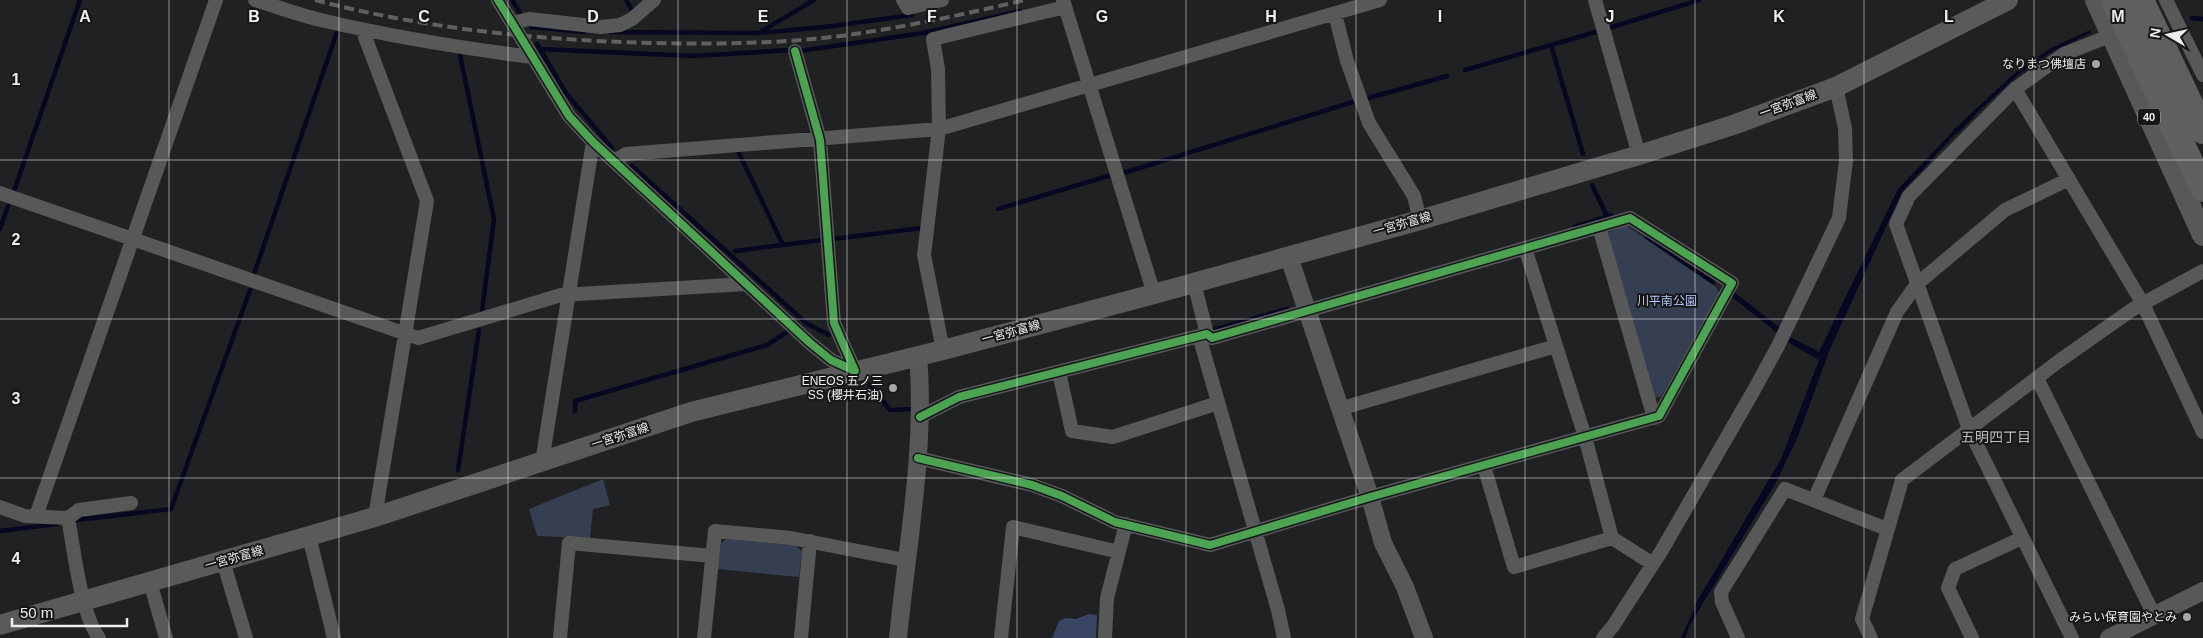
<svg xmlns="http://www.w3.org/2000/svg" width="2203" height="638" font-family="Helvetica,'Noto Sans JP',sans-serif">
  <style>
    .green { fill: #363e52 }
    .forest { fill: #3a4463 }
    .water { fill: #060821 }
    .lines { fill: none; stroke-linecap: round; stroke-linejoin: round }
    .stream { stroke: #060821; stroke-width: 4.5 }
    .minor { stroke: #575858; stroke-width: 14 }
    .tertiary { stroke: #575858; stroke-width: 18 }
    .secondary { stroke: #5a5a5b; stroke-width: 20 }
    .primary { stroke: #585859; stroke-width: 22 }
    .motorway { stroke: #5f5f60; stroke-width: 26 }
    .rail { stroke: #606060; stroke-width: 4; stroke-dasharray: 10 5; stroke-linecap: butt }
    .cycleway-casing { stroke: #161719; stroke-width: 11 }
    .cycleway { stroke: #4ca352; stroke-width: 8 }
    .grid { fill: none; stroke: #edeef0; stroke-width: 1; stroke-opacity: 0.55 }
    .poi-dot { fill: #a5a6a8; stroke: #161719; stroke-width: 2 }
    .labels { text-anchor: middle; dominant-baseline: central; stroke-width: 4; stroke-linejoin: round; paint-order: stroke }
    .shield { fill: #161719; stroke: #acaeb0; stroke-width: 1 }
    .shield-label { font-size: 11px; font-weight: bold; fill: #edeef0 }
    .poi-label { font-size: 12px; fill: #edeef0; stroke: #161719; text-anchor: end }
    .street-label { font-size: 12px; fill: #edeef0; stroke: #161719 }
    .park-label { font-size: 12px; fill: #b7c7fa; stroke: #161719 }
    .neighbourhood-label { font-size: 14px; fill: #bdbec2; stroke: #161719 }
    .grid-label { font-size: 16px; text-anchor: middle; font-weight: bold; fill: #edeef0; stroke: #161719; stroke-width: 4; stroke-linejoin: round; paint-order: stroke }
  </style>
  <rect width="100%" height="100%" fill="#202122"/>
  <!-- green -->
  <path class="green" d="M 1627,226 L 1716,287 L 1719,293 L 1661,397 L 1655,397 L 1606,237 L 1609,232 Z
    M 603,479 L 610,505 L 593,509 L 590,538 L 537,536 L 529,509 Z
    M 726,539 L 795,545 L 802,551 L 799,577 L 717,569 L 721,543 Z"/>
  <!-- forest -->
  <path class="forest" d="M 1089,614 L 1097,615 L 1096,638 L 1052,638 L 1059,621 L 1066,618 L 1076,619 Z"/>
  <!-- water -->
  <path class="water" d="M 2090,30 L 2091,33 L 2053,51 L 2018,75 L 1967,122 L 1965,119 L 2017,71 L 2051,48 Z
    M 1958,126 L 1959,130 L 1902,192 L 1830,349 L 1798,436 L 1778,479 L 1690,625 L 1685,638 L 1681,638 L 1699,598 L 1781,459 L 1819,360 L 1786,341 L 1788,336 L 1819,352 L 1898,189 Z
    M 1734,292 L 1783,330 L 1780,335 L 1732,297 Z"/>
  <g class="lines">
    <!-- stream -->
    <path class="stream" d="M 512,0 L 520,13
      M 626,0 L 632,10
      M 2192,18 L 2203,19
      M 531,27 L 585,32
      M 1609,28 L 1699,0
      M 610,32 L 759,33 L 825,27 L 912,15
      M 760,32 L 814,0
      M 537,44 L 566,93 L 612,148
      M 1551,45 L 1583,154
      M 540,49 L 693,56 L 791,50
      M 800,51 L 923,33 L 1020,11
      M 460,55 L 494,219 L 482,311
      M 1465,70 L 1599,31
      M 1365,99 L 1447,76
      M 1955,132 L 1971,117
      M 738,151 L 783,245
      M 632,166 L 806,323 L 829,335
      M 1120,174 L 1356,101
      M 1592,185 L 1607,216
      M 14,191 L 80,0
      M 998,209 L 1111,175
      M 1575,227 L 1611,215
      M 0,229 L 8,206
      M 1647,237 L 1713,282
      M 833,239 L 922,228
      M 735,251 L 822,240
      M 254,274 L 338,29
      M 1213,330 L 1287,309
      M 870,385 L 890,410 L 911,409
      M 575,411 L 575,401 L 767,345 L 787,332
      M 458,470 L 479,330
      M 77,520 L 171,509 L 250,290
      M 0,531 L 57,524"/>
    <!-- minor -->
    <path class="minor" d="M 255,0 C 278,7 302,16 325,21 C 393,37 462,48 532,57
      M 498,0 L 569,116 L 593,142 L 810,343 L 831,360 L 855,371 L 834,323 L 820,140 L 795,51
      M 903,0 L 908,8 L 942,0
      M 1063,0 L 1154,294
      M 1595,0 L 1639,155
      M 2166,0 L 2203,75
      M 1335,14 L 1347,61 L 1369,123 L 1414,196 L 1420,220
      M 512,23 L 529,19 L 601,27 L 620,25 L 632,19 L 654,0
      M 362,29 L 427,201 L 375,517
      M 2015,89 L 2143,304 L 2203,432
      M 614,161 L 626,154 L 939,129 L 1380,0
      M 0,193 L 418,338 L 561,295 L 746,284
      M 1599,227 L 1654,418
      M 1525,248 L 1585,437 L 1612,538 L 1653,564
      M 1194,283 L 1207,334
      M 1199,336 L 1278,610 L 1284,638
      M 943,350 L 924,255 L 939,129 L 938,69 L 933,39 L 1065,7
      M 1059,372 L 1072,431 L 1113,437 L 1218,403
      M 2037,378 L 2154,615
      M 1339,409 L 1556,346
      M 918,458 L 1032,485 L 1062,496 L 1115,522 L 1210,545 L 1370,497 L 1659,416 L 1732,283 L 1630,218 L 1212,338 L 1207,334 L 959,397 L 920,417
      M 542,462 L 593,142
      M 1484,466 L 1514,567 L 1612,538
      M 1814,500 L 1897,312 L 1917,284 L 2005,210 L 2069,179
      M 0,507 L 25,516 L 68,518 C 74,549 81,615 99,638
      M 36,516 L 216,0
      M 68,518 L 79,510 L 131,503
      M 309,536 L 334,638
      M 223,561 L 246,638
      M 150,582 L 166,638
      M 560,638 L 569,543 L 712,556
      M 704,638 L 715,531 L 791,538 L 905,560
      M 801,638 L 810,541
      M 1001,638 L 1013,527 L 1119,552
      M 1105,638 L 1107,598 L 1126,524
      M 1603,638 L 1613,626 L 1662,550 L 1754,390 L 1778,346 L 1839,218 L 1846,161 L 1845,128 L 1836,87
      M 1738,638 L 1722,602 L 1721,592 L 1785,489 L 1887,529
      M 1871,638 L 1862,619 L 1902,480 L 2059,361 L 2133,309 L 2203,271
      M 1972,638 L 1948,588 L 1955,569 L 2022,538
      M 2072,638 L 1969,429 L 1896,224 L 1909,196 L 2015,89 L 2064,54 L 2112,35"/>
    <!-- tertiary -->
    <path class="tertiary" d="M 1289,257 L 1370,497 L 1383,543 L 1405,587 L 1424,638
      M 898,638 C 907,546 926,448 918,356
      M 2109,638 L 2203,591"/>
    <!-- secondary -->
    <path class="secondary" d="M 0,625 L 375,517 L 691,412 L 943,350 L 1154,294 L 1420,220 L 1639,155 L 1733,125 L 1836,87 L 2008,0"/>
    <!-- primary -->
    <path class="primary" d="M 2096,0 L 2203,235"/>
    <!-- motorway -->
    <path class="motorway" d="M 2114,0 L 2203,189
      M 2141,0 L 2203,131"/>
    <!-- rail -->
    <path class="rail" d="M 315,0 C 426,29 538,40 651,43 C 711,44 772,44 832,37 C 897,29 961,15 1025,0"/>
    <defs>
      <path id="cycleway" d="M 498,0 L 569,116 L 593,142 L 810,343 L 831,360 L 855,371 L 834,323 L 820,140 L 795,51
        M 918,458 L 1032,485 L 1062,496 L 1115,522 L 1210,545 L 1370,497 L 1659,416 L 1732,283 L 1630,218 L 1212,338 L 1207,334 L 959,397 L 920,417"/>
    </defs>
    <!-- cycleway casing -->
    <use href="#cycleway" class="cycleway-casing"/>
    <!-- cycleway -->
    <use href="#cycleway" class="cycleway"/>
  </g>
  <!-- grid -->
  <path class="grid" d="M 169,0 L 169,638M 339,0 L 339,638M 508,0 L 508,638M 678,0 L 678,638M 847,0 L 847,638M 1017,0 L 1017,638M 1186,0 L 1186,638M 1356,0 L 1356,638M 1525,0 L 1525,638M 1695,0 L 1695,638M 1864,0 L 1864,638M 2034,0 L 2034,638M 0,160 L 2203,160M 0,319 L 2203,319M 0,478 L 2203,478"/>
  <!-- markers -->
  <g class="poi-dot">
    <circle cx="2096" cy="64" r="5"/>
    <circle cx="893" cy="388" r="5"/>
    <circle cx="2187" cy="617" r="5"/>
  </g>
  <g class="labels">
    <!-- shield labels -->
    <rect class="shield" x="2138" y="108.5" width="22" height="17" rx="4"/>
    <g class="shield-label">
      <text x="2149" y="117">40</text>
    </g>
    <!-- poi labels -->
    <g class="poi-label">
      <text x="2086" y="64">なりまつ佛壇店</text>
      <text x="883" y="381">ENEOS 五ノ三<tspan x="883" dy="14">SS (櫻井石油)</tspan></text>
      <text x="2177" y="617">みらい保育園やとみ</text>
    </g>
    <!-- street labels -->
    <g class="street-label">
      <text transform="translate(1788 104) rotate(-20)">一宮弥富線</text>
      <text transform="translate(1402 224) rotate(-16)">一宮弥富線</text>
      <text transform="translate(1011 332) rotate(-15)">一宮弥富線</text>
      <text transform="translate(620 436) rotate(-18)">一宮弥富線</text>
      <text transform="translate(234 558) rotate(-16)">一宮弥富線</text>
    </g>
    <!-- park labels -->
    <g class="park-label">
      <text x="1667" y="301">川平南公園</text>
    </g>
    <!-- neighbourhood labels -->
    <g class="neighbourhood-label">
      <text x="1996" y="437">五明四丁目</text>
    </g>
  </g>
  <g class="grid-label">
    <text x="85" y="22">A</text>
    <text x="254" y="22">B</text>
    <text x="424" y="22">C</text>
    <text x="593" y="22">D</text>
    <text x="763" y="22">E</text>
    <text x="932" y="22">F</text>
    <text x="1102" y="22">G</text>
    <text x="1271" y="22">H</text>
    <text x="1440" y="22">I</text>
    <text x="1610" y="22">J</text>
    <text x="1779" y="22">K</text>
    <text x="1949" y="22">L</text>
    <text x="2118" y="22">M</text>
    <text x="16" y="85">1</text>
    <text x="16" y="245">2</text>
    <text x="16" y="404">3</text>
    <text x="16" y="564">4</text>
  </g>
  <!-- north arrow -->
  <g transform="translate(2168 35) rotate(279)" stroke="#161719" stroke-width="4" paint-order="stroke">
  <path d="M0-4L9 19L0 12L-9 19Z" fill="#edeef0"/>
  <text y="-8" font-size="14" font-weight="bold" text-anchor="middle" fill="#edeef0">N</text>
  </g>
  <!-- scale -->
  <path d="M12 618v8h115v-8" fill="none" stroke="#edeef0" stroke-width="2.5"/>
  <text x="20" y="618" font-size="15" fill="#edeef0" stroke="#161719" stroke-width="4" paint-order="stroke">50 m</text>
</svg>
